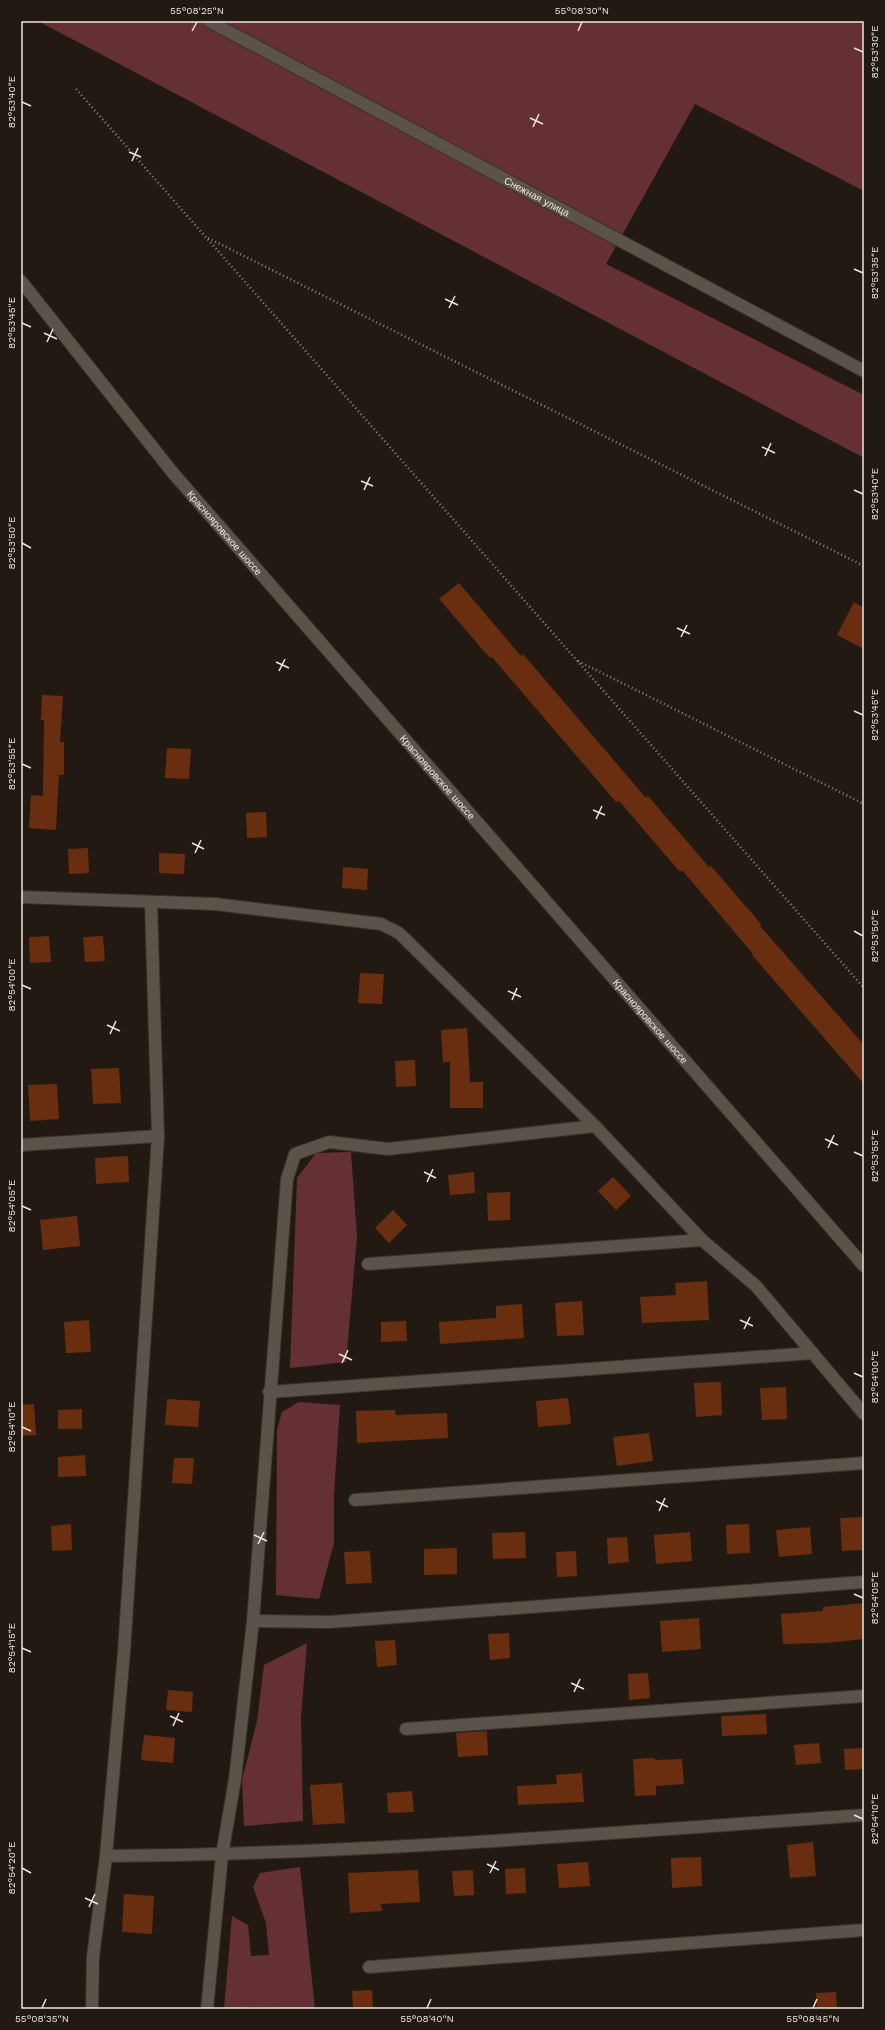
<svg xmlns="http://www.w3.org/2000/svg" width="885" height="2030" font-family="'Work Sans',sans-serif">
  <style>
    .green { fill: #653034 }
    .building { fill: #692e0f }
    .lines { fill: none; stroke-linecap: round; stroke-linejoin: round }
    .minor-casing { stroke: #38332e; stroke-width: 14 }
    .path { stroke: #908982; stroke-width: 2.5; stroke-dasharray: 1 3; stroke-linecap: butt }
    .minor { stroke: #5b5349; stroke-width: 12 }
    .ticks { fill: none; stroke: #ebe6e0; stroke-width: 1.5 }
    .labels { text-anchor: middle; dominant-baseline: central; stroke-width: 3; stroke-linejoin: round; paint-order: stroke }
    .street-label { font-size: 10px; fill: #ebe6e0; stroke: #221a12 }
    .neatline { fill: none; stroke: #ebe6e0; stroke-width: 1.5 }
    .ticks-label { font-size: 10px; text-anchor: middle; fill: #ebe6e0 }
  </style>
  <rect width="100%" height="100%" fill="#221a12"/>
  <!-- green -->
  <path class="green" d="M 38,21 L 864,21 L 864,191 L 695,104 L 606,264 L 864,395 L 864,458 Z
    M 351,1152 L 357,1237 L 346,1362 L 290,1368 L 297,1178 L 316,1153 Z
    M 299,1402 L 340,1405 L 334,1494 L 334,1543 L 319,1599 L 276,1595 L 277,1430 L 282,1412 Z
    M 307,1643 L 301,1717 L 303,1821 L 244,1826 L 242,1780 L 257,1721 L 264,1665 Z
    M 300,1867 L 315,2009 L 247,2007 L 247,2009 L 224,2009 L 232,1916 L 248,1925 L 251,1956 L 269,1955 L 266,1923 L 253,1887 L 260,1873 Z"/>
  <!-- building -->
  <path class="building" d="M 459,583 L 521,656 L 523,654 L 646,798 L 648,796 L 709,867 L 711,866 L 761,924 L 760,926 L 864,1045 L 864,1084 L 752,955 L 753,954 L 682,870 L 680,872 L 619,801 L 616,802 L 492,657 L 490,658 L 439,599 Z
    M 854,602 L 864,608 L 864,649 L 837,635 Z
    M 42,695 L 63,696 L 60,742 L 64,742 L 64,775 L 59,775 L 56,830 L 29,828 L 31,795 L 43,796 L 44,720 L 41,720 Z
    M 167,748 L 191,749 L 189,779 L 165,778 Z
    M 266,812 L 267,837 L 247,838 L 246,813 Z
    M 88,848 L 89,873 L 69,874 L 68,849 Z
    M 159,853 L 185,854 L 184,874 L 159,873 Z
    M 343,867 L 368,869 L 367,890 L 342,888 Z
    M 49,936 L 51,962 L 30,963 L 29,937 Z
    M 103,936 L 105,961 L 85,962 L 83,937 Z
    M 360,973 L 384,974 L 382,1004 L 358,1003 Z
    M 467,1028 L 470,1082 L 483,1082 L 483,1108 L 450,1108 L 450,1062 L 443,1062 L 441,1030 Z
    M 415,1060 L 416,1086 L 396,1087 L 395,1061 Z
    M 119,1068 L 121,1103 L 93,1104 L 91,1069 Z
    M 57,1084 L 59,1119 L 30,1121 L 28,1085 Z
    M 128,1156 L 129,1182 L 96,1184 L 95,1158 Z
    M 474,1172 L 475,1193 L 450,1195 L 448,1175 Z
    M 613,1177 L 631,1196 L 616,1210 L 598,1191 Z
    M 510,1192 L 510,1220 L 488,1221 L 487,1193 Z
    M 393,1210 L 407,1225 L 389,1243 L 375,1228 Z
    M 77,1216 L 80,1246 L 43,1250 L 40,1220 Z
    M 707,1281 L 709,1320 L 642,1323 L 640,1297 L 676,1295 L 675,1283 Z
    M 582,1301 L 584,1335 L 557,1336 L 555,1303 Z
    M 522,1304 L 524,1338 L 440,1344 L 439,1322 L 496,1318 L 496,1306 Z
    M 89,1320 L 91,1352 L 66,1353 L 64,1322 Z
    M 406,1321 L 407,1341 L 381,1342 L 381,1322 Z
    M 721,1382 L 722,1415 L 696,1417 L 694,1383 Z
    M 786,1387 L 787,1419 L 762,1420 L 760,1388 Z
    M 568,1398 L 571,1424 L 538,1427 L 536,1401 Z
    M 167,1399 L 200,1401 L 198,1427 L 165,1425 Z
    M 34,1404 L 36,1435 L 21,1436 L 21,1405 Z
    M 82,1409 L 82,1429 L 58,1429 L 58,1410 Z
    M 395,1410 L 396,1415 L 447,1413 L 448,1438 L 357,1443 L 356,1411 Z
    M 649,1433 L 653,1461 L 617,1466 L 613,1437 Z
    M 85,1455 L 86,1476 L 58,1477 L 58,1457 Z
    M 174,1458 L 194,1458 L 192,1484 L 172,1483 Z
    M 864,1517 L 864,1550 L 842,1551 L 840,1518 Z
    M 71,1524 L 72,1550 L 52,1551 L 51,1526 Z
    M 749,1524 L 750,1553 L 727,1554 L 726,1525 Z
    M 810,1527 L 812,1554 L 779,1557 L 776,1530 Z
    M 525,1532 L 526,1558 L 493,1559 L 492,1533 Z
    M 690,1532 L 692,1561 L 656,1564 L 654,1535 Z
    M 627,1537 L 629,1562 L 608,1564 L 607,1538 Z
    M 457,1548 L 457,1574 L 424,1575 L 424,1549 Z
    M 370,1551 L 372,1583 L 346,1584 L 344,1552 Z
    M 576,1551 L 577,1576 L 557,1577 L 556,1552 Z
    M 864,1603 L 864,1639 L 827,1643 L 783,1644 L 781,1614 L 823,1611 L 823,1607 Z
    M 699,1618 L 701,1649 L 662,1652 L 660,1621 Z
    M 509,1633 L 510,1658 L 490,1660 L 488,1634 Z
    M 395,1640 L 397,1665 L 377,1667 L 375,1641 Z
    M 648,1673 L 650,1698 L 629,1700 L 628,1674 Z
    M 168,1690 L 193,1692 L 192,1712 L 166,1710 Z
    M 766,1714 L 767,1734 L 722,1736 L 721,1716 Z
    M 487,1731 L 488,1755 L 458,1757 L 456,1733 Z
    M 144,1735 L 175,1738 L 173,1763 L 141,1760 Z
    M 819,1743 L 821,1763 L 796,1765 L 794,1745 Z
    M 864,1748 L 864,1769 L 845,1770 L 844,1749 Z
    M 655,1758 L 655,1760 L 682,1759 L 684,1784 L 656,1786 L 656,1795 L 635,1796 L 633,1759 Z
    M 582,1773 L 584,1802 L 518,1805 L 517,1786 L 557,1784 L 556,1775 Z
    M 342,1783 L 345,1823 L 313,1825 L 310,1785 Z
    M 412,1791 L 414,1812 L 388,1813 L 387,1793 Z
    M 813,1842 L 816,1876 L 790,1878 L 787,1845 Z
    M 701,1857 L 702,1886 L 672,1888 L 671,1858 Z
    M 588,1862 L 590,1886 L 559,1888 L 557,1864 Z
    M 525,1868 L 526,1893 L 506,1894 L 505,1869 Z
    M 418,1870 L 420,1902 L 381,1904 L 382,1911 L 350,1913 L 348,1873 Z
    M 473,1870 L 474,1895 L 454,1896 L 452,1871 Z
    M 124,1894 L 154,1896 L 152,1934 L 122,1932 Z
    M 372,1990 L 373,2009 L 353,2009 L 352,1991 Z
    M 836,1992 L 837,2009 L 817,2009 L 816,1993 Z"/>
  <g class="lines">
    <defs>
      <g id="minor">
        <path id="s1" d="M 209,21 L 864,371"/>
        <path id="s2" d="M 21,281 L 173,473 L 864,1266"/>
        <path d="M 21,897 L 215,904 L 381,924 L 399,933 L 595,1126 L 702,1240 L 756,1286 L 864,1414"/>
        <path d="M 21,1145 L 158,1136"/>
        <path d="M 368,1264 L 702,1240"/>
        <path d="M 269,1392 L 813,1353"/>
        <path d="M 355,1500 L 864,1463"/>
        <path d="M 253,1621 L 330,1622 L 864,1582"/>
        <path d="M 406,1729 L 864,1696"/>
        <path d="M 106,1856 C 359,1854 612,1833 864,1815"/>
        <path d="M 369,1967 L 864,1930"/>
        <path d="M 92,2009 L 93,1957 L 106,1856 L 124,1652 L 158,1136 L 151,903"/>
        <path d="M 207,2009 L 222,1855 L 235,1779 L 253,1621 L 287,1179 L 295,1154 L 329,1142 L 388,1149 L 595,1126"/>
      </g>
    </defs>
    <!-- minor casing -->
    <use href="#minor" class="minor-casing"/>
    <!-- path -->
    <path class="path" d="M 76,89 L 864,988
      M 208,238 L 864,566
      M 578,661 L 864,804"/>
    <!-- minor -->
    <use href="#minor" class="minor"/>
  </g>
  <!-- ticks -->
  <path class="ticks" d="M 192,31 L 197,22M 578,31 L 582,22M 854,48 L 863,52M 22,102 L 31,106M 530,118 L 543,124M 533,127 L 539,114M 129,152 L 141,157M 132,161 L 138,148M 854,269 L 863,273M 445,299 L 458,305M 449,308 L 455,296M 22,323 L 31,327M 44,333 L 57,339M 47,342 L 53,329M 762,447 L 775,453M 765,456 L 771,443M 361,481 L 373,486M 364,490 L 370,477M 854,490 L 863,494M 22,543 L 31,548M 677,628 L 690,634M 681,637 L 687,625M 276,662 L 289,668M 279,671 L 285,659M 854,711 L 863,715M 22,764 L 31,768M 593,810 L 605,815M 596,819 L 602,806M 192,843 L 204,849M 195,853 L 201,840M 854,931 L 863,936M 22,985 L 31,989M 508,991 L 521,997M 512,1000 L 517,988M 107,1025 L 120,1031M 110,1034 L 116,1021M 825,1139 L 838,1145M 828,1148 L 834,1135M 854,1152 L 863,1156M 424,1172 L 436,1178M 427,1182 L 433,1169M 22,1206 L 31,1210M 740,1320 L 753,1326M 744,1329 L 750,1317M 339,1354 L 352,1360M 342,1363 L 348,1350M 854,1373 L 863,1377M 22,1427 L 31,1431M 656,1501 L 668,1507M 659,1511 L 665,1498M 254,1535 L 267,1541M 258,1544 L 264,1532M 854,1594 L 863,1598M 22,1648 L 31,1652M 571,1683 L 584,1689M 574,1692 L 580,1679M 170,1716 L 183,1722M 173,1726 L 179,1713M 854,1815 L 863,1819M 487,1864 L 499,1870M 22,1868 L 31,1873M 490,1873 L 496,1861M 85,1898 L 98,1904M 89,1907 L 95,1894M 42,2008 L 46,1999M 427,2008 L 431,1999M 813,2008 L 817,1999"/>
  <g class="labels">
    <!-- street labels -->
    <g class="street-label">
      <text stroke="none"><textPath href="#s1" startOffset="372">Снежная улица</textPath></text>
      <text stroke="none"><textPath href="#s2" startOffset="324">Краснояровское шоссе</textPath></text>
      <text stroke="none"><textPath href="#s2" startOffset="648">Краснояровское шоссе</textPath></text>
      <text stroke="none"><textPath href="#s2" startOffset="972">Краснояровское шоссе</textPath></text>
    </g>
  </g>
  <!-- border -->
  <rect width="885" height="2030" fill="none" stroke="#221a12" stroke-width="44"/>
  <rect x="22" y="22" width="841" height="1986" class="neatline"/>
  <g class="ticks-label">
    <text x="197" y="14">55°08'25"N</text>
    <text x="582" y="14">55°08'30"N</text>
    <text transform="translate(874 52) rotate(-90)" y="4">82°53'30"E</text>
    <text transform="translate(11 102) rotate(-90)" y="4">82°53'40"E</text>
    <text transform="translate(874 273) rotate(-90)" y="4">82°53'35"E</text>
    <text transform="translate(11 323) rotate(-90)" y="4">82°53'45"E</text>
    <text transform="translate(874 494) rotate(-90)" y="4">82°53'40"E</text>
    <text transform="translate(11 543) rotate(-90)" y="4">82°53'50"E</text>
    <text transform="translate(874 715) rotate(-90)" y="4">82°53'45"E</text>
    <text transform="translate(11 764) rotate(-90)" y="4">82°53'55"E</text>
    <text transform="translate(874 936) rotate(-90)" y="4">82°53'50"E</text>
    <text transform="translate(11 985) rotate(-90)" y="4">82°54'00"E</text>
    <text transform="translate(874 1156) rotate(-90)" y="4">82°53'55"E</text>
    <text transform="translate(11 1206) rotate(-90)" y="4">82°54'05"E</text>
    <text transform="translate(874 1377) rotate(-90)" y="4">82°54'00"E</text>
    <text transform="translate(11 1427) rotate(-90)" y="4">82°54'10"E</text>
    <text transform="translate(874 1598) rotate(-90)" y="4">82°54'05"E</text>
    <text transform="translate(11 1648) rotate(-90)" y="4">82°54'15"E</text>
    <text transform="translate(874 1819) rotate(-90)" y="4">82°54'10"E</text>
    <text transform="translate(11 1868) rotate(-90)" y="4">82°54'20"E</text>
    <text x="42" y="2022">55°08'35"N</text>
    <text x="427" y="2022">55°08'40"N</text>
    <text x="813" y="2022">55°08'45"N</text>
  </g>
</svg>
